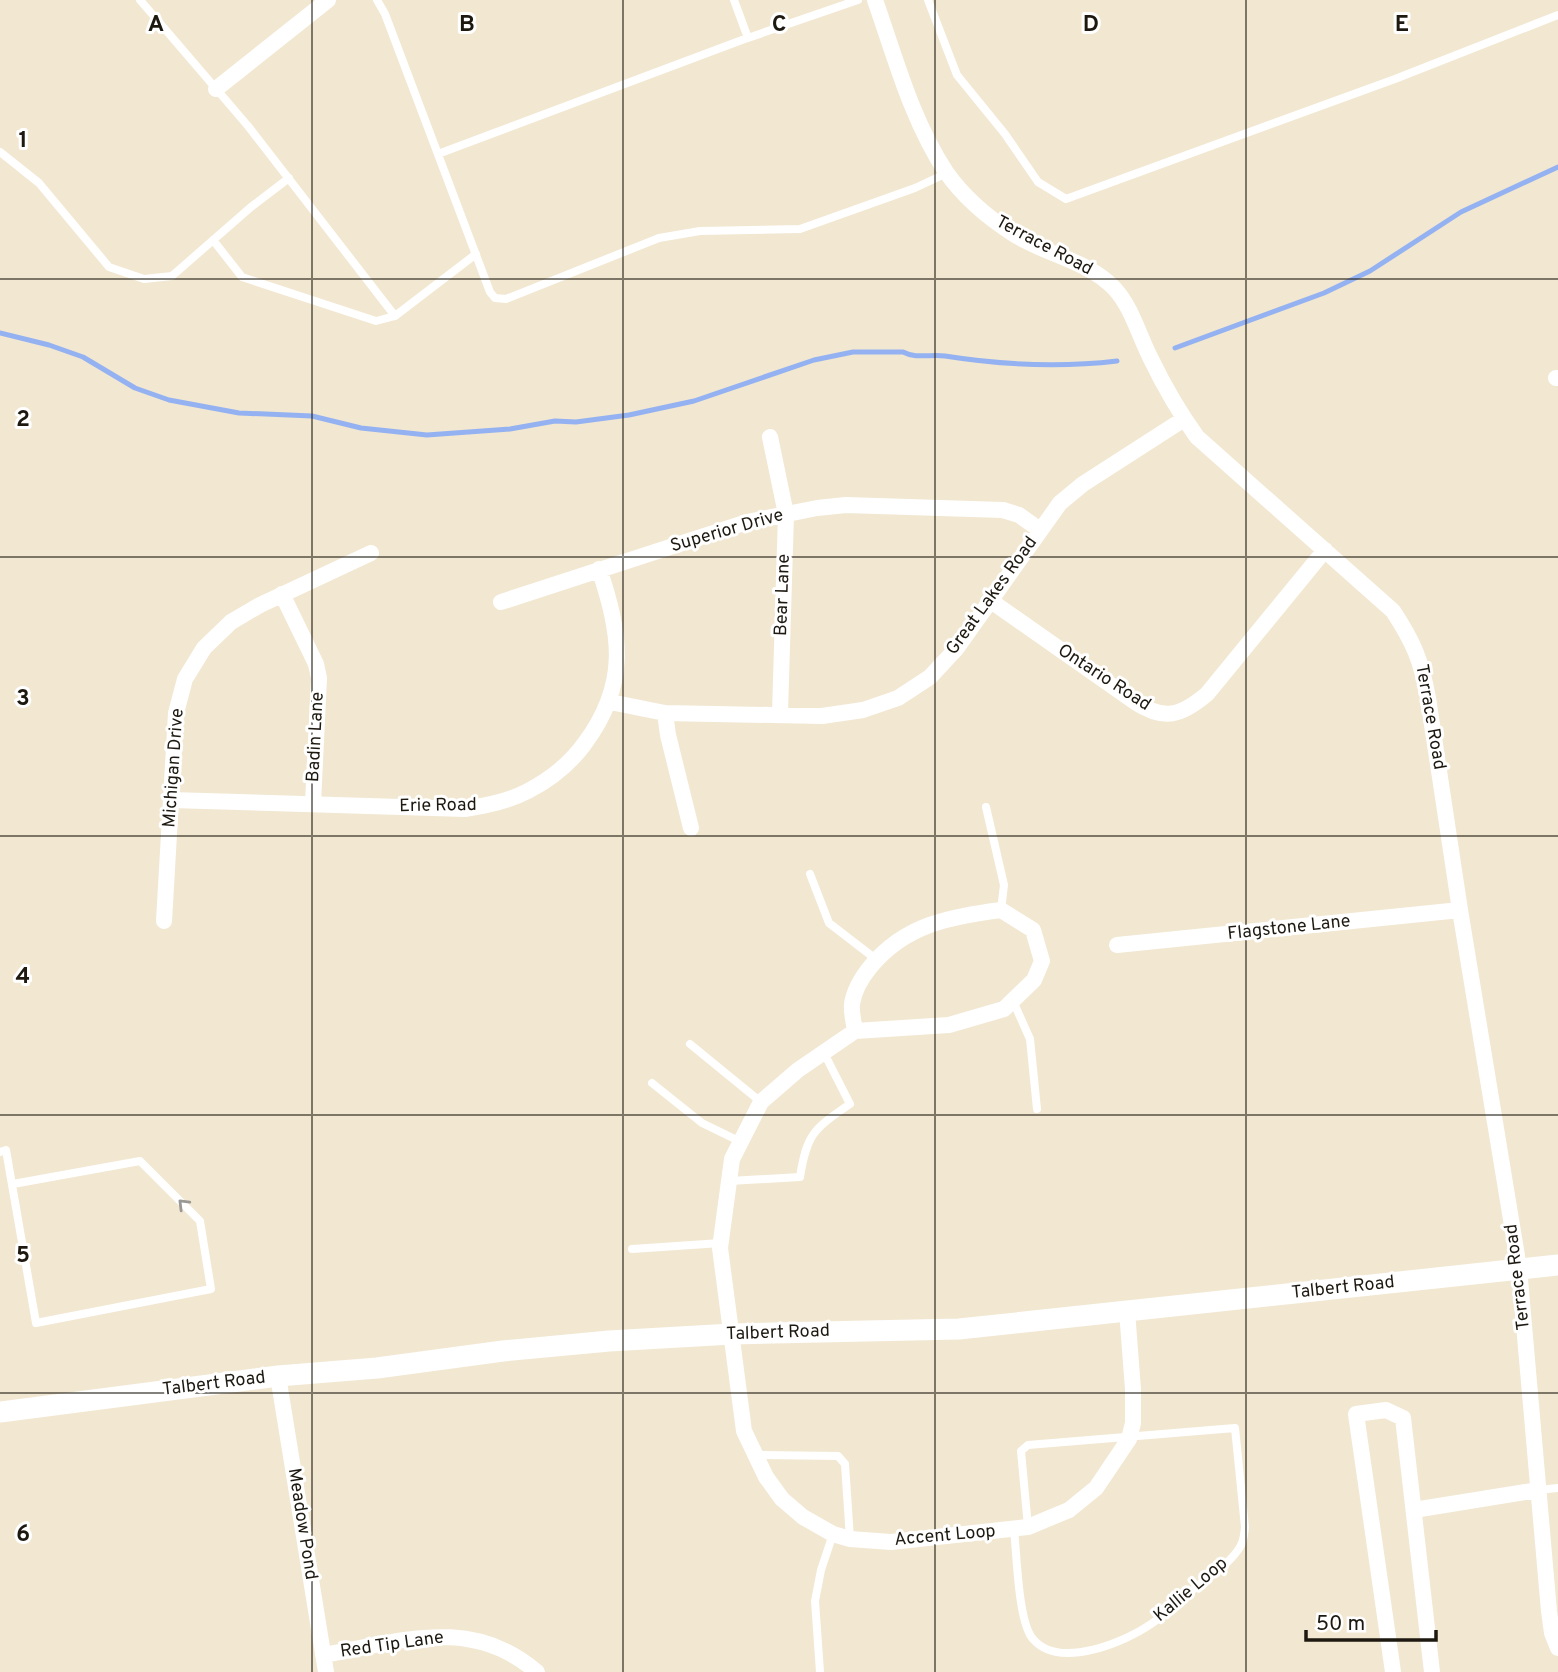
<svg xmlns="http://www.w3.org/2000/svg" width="1558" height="1672" font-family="Overpass,sans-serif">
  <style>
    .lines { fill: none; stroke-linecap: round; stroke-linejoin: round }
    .stream { stroke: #94b2f1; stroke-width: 5 }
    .lane { stroke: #fff; stroke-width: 8 }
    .street { stroke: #fff; stroke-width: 16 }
    .secondary { stroke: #fff; stroke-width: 21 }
    .oneway { stroke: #999894 }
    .grid { fill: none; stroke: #1d1911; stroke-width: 2; stroke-opacity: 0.55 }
    .labels { text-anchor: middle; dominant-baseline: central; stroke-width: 6; stroke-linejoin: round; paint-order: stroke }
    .street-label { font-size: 18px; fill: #1d1911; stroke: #fff }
    .grid-label { font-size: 23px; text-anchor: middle; font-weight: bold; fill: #1d1911; stroke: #fff; stroke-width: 6; stroke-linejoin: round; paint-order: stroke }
  </style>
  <rect width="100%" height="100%" fill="#f2e7d1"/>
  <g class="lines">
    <!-- stream -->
    <path class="stream" d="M 0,333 L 49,345 L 83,357 L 135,388 L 169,400 L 239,413 L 312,416 L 361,428 L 427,435 L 510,429 L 555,421 L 576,422 L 629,415 L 694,401 L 814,360 L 853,352 L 903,352 C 916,359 931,354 945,356 C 1002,365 1059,368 1117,361
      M 1175,348 L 1324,293 L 1370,271 L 1461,212 L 1558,167"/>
    <!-- lane -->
    <path class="lane" d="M 140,0 L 248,126 L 395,316
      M 377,0 L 385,14 L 490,292 L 495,298 L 506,299 L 659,238 L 700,231 L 800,229 L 915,188 L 947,173
      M 734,0 L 748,38
      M 928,0 L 957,75 L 1005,134 L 1038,182 L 1066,199 L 1395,79 L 1558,15
      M 0,152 L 39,183 L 109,267 L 144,279 L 172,276 L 251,207 L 289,178
      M 438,154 L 742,40 L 858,0
      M 213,240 L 242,277 L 376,321 L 395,316 L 476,254
      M 986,807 L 1004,885 L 1001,910
      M 810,874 L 829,923 L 877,960
      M 1013,1001 L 1030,1039 L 1037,1109
      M 690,1044 L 761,1102
      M 652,1083 L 702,1123 L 741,1142
      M 0,1152 L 6,1150 L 36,1323 L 211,1289 L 200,1221 L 140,1161 L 13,1184
      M 729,1181 L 800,1177 C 807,1133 814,1129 850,1104 L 824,1053
      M 632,1249 L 721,1243
      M 757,1455 L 838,1456 L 845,1464 L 850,1539
      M 1538,1490 L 1558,1488
      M 1014,1530 C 1017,1555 1018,1622 1033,1639 C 1059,1670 1125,1642 1151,1624 C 1169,1612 1184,1597 1201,1583 C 1214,1573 1231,1562 1240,1547 C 1244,1541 1244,1535 1245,1527 L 1235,1428 L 1028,1445 L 1021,1451 L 1028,1527
      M 820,1672 L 815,1601 L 821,1570 L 833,1534"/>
    <!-- street -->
    <path class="street" d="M 875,0 C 895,57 912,121 946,172 C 963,196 987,217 1012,233 C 1045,255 1086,259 1114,288 C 1132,307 1139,336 1151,359 C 1164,386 1179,412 1197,437 L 1393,611 C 1414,643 1421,660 1428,698 L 1460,910 L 1519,1268 L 1549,1611 L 1552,1633 L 1558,1648
      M 216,89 L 328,0
      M 1556,378 L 1558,378
      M 770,437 L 786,514 L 780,713
      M 282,594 L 316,664 L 319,678 L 313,803
      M 991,601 L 1135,702 C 1164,721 1181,716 1207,694 L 1325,550
      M 501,602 L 747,522 L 817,508 L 846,505 L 1003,510 L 1019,515 L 1040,530
      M 610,702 L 665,713 L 822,716 L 863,710 L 898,698 L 930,677 L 956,649 L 1060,503 L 1083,484 L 1184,419
      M 665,713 L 668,735 L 691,828
      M 171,800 L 466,809 C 488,805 509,801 528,791 C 551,779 570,764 585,743 C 628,685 622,635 599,569
      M 164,921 L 176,713 L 185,679 L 204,648 L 231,622 L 260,605 L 371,553
      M 1117,945 L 1460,910
      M 855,1031 C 854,1023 851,1013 852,1004 C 854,990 862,977 871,966 C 906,924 950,917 1001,910 L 1033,930 L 1042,961 L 1034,980 L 1004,1009 L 949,1025 L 855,1031 L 798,1070 L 761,1102 L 732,1159 L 720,1248 L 744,1431 L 766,1477 L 782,1499 L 803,1517 L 833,1534 L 850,1539 L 891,1542 L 1028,1527 L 1069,1510 L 1096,1488 L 1129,1439 L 1133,1423 L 1133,1389 L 1127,1311
      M 278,1376 L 326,1672
      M 1414,1510 L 1538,1490
      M 323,1655 C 400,1642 471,1615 537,1672
      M 1393,1672 L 1356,1414 L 1386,1410 L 1403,1418 L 1432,1672"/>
    <!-- secondary -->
    <path class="secondary" d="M 0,1412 L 278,1376 L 377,1368 L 503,1351 L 609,1341 L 732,1334 L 959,1329 L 1558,1265"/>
  </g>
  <!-- one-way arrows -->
  <defs><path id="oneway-chevron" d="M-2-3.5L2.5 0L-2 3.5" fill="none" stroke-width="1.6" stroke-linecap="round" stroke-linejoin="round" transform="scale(1.75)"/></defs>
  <use class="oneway" href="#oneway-chevron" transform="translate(183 1204) rotate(-135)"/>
  <!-- grid -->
  <path class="grid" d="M 312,0 L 312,1672M 623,0 L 623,1672M 935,0 L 935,1672M 1246,0 L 1246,1672M 0,279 L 1558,279M 0,557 L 1558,557M 0,836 L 1558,836M 0,1115 L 1558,1115M 0,1393 L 1558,1393"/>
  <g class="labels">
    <!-- street labels -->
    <g class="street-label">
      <text transform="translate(1044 246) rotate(28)">Terrace Road</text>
      <text transform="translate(727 531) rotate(-16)">Superior Drive</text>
      <text transform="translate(783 595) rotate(-88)">Bear Lane</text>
      <text transform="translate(992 596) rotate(-54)">Great Lakes Road</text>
      <text transform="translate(1104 678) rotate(33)">Ontario Road</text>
      <text transform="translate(1430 717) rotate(80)">Terrace Road</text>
      <text transform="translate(316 737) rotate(-87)">Badin Lane</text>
      <text transform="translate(174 768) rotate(-86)">Michigan Drive</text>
      <text transform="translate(438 806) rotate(-1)">Erie Road</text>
      <text transform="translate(1289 928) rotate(-6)">Flagstone Lane</text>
      <text transform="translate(1518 1277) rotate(-97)">Terrace Road</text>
      <text transform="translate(1343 1288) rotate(-6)">Talbert Road</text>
      <text transform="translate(778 1333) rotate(-2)">Talbert Road</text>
      <text transform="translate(214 1384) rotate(-7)">Talbert Road</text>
      <text transform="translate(302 1524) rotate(81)">Meadow Pond</text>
      <text transform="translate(945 1536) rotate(-5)">Accent Loop</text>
      <text transform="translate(1191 1590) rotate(-40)">Kallie Loop</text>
      <text transform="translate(392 1645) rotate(-8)">Red Tip Lane</text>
    </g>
  </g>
  <g class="grid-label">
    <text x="156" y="31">A</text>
    <text x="467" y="31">B</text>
    <text x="779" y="31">C</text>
    <text x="1091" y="31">D</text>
    <text x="1402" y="31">E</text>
    <text x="23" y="147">1</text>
    <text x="23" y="426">2</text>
    <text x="23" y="705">3</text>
    <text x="23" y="983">4</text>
    <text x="23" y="1262">5</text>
    <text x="23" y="1541">6</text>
  </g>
  <!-- scale -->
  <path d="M1306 1630v10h130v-10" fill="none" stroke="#1d1911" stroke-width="3.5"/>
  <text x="1316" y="1630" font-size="21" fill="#1d1911" stroke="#ffffff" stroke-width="5" paint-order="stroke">50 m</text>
</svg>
